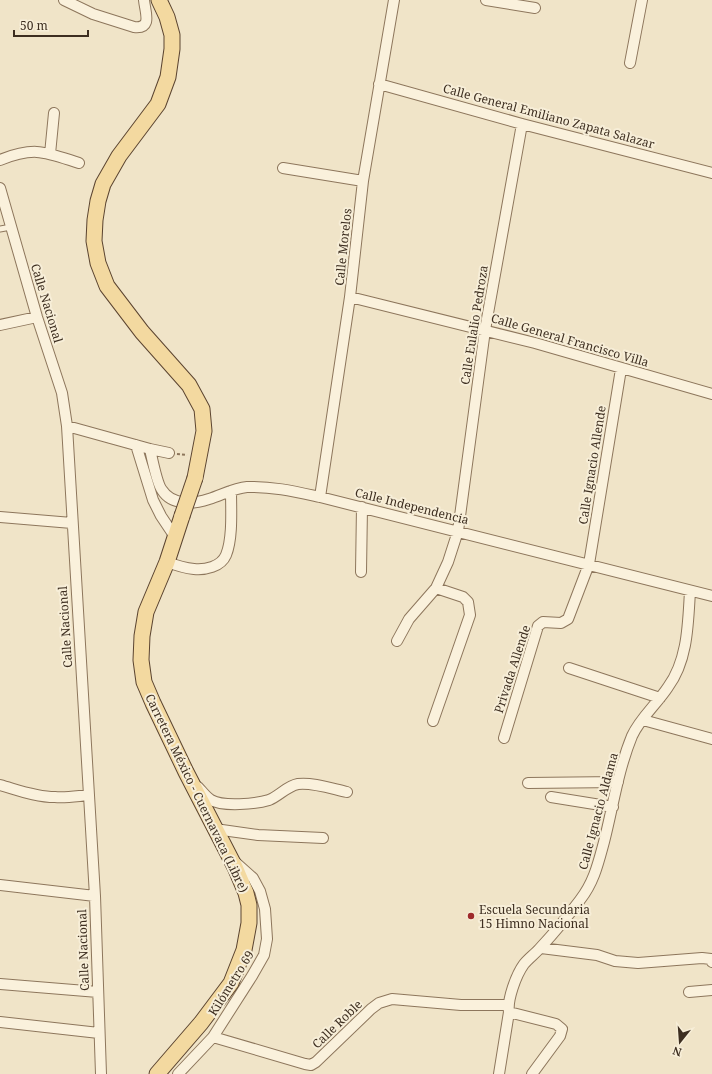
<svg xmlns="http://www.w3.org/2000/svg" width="712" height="1074" font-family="'Noto Serif',serif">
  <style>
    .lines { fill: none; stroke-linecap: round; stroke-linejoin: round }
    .service-casing { stroke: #8d765c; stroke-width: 7 }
    .minor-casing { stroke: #8d765c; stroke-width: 12 }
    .primary-casing { stroke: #5b4430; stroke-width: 17 }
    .path { stroke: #8d765c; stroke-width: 2; stroke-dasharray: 3 2; stroke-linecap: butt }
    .service { stroke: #faf1dc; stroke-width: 5 }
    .minor { stroke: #faf1dc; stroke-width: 10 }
    .primary { stroke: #f3d9a0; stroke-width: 15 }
    .primary-bridge-casing { stroke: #5b4430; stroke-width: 17; stroke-linecap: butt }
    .primary-bridge { stroke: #f3d9a0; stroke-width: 15 }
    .poi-dot { fill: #9e2a2b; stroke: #f7eed8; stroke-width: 1.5 }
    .labels { text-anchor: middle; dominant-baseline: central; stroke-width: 4; stroke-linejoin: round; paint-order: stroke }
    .street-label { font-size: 12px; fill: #3d2e20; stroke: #f7eed8 }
    .poi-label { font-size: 12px; fill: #3d2e20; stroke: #f7eed8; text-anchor: start }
  </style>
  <rect width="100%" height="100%" fill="#f0e4c8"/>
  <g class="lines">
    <defs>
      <path id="service" d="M 0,229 L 11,227"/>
      <path id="minor" d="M 64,0 L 93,14 L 134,27 C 153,29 145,12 144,0
        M 486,0 L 535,8
        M 630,63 L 642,0
        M 379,84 L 522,124 L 712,173
        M 50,154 L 54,113
        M 0,160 C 35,146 45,152 79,163
        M 283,168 L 363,181
        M 0,188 L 37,317 L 62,393 L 67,426 L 95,896 L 101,1074
        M 350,297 L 535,343 L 712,394
        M 0,325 L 37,317
        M 67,426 L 150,449 L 169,453
        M 136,445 L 153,500 L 161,516 L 175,537
        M 150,449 C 152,458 157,484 162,490 C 172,506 194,504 209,499 C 222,495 234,488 247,487 C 272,486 297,492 320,497 L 712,596
        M 320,497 L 350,297 L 363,181 L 394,0
        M 0,517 L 72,523
        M 167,562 C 175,565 184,568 194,569 C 205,570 221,567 226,555 C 233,538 231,509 231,491
        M 361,572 L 362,507
        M 397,641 L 409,619 L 436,588 L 448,562 L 458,531 L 485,330 L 522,124
        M 569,668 L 660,698
        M 643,720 L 712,739
        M 433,721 L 470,615 L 468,602 L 463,597 L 436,588
        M 504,738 L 538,626 L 543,622 L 561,623 L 568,619 L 589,564 L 621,369
        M 528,783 L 618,782
        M 0,785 C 18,790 36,797 55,797 C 66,798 77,796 89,795
        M 198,787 C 202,791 206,797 211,800 C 223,807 256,804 269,800 C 279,796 287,786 298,784 C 312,782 333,789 347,792
        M 551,797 L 613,807
        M 215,829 L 258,835 L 323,838
        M 0,885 L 95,896
        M 541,948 L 597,955 L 615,961 L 638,963 L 702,958 L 711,959 L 712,962
        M 0,984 L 98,992
        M 689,992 L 712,990
        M 509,1012 L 556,1024 L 562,1029 L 560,1036 L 532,1074
        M 0,1022 L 99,1033
        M 213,1037 L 305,1064 L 311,1065 L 316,1062 L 371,1009 L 379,1003 L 392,999 L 461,1005 L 508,1005
        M 178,1074 L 213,1037 L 252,976 L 264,955 L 267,939 L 265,909 L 260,891 L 253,878 L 235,862
        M 499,1074 L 509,1012 C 507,1000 516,975 524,964 C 529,958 536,953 541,947 C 555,932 568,916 580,900 C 594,882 598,864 604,842 C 613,807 618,770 632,736 C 640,718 657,704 668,687 C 688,660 688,623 690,591"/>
      <path id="primary" d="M 159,0 L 167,17 L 172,35 L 172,49 L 168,77 L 158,104 L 119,156 L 103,184 L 98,201 L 95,220 L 94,241 L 98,263 L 107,286 L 142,332 L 189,385 L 202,409 L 204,431 L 195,478
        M 157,1074 L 201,1023 L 231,983 L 244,950 L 249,923 L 249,905 L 246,893 L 235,867 L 186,772 L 153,703 L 144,682 L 141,660 L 142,636 L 146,612 L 167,562 L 182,516"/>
    </defs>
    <!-- service casing -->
    <use href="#service" class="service-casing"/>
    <!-- minor casing -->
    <use href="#minor" class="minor-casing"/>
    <!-- primary casing -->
    <use href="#primary" class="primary-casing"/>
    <!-- path -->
    <path class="path" d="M 177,454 L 187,455"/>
    <!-- service -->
    <use href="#service" class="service"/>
    <!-- minor -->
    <use href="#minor" class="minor"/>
    <!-- primary -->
    <use href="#primary" class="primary"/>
    <defs>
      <path id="primary-bridge" d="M 182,516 L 195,478"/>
    </defs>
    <!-- primary-bridge casing -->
    <use href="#primary-bridge" class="primary-bridge-casing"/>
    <!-- primary-bridge -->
    <use href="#primary-bridge" class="primary-bridge"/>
  </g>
  <!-- markers -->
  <circle class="poi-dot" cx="471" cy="916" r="4"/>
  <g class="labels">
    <!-- street labels -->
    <g class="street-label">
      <text transform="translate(549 116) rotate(15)">Calle General Emiliano Zapata Salazar</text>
      <text transform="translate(343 247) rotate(-84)">Calle Morelos</text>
      <text transform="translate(47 303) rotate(73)">Calle Nacional</text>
      <text transform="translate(474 325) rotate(-81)">Calle Eulalio Pedroza</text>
      <text transform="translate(570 340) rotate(16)">Calle General Francisco Villa</text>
      <text transform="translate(592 465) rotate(-81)">Calle Ignacio Allende</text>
      <text transform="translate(412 506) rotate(14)">Calle Independencia</text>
      <text transform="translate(65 627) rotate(-94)">Calle Nacional</text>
      <text transform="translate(512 669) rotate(-72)">Privada Allende</text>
      <text transform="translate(197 793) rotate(64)">Carretera México - Cuernavaca (Libre)</text>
      <text transform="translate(598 811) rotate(-75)">Calle Ignacio Aldama</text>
      <text transform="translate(83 950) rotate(-92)">Calle Nacional</text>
      <text transform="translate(231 983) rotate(-58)">Kilómetro 69</text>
      <text transform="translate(337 1024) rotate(-44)">Calle Roble</text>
    </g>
    <!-- poi labels -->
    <g class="poi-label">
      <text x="479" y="909">Escuela Secundaria<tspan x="479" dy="14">15 Himno Nacional</tspan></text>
    </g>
  </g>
  <!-- north arrow -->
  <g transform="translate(680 1042) rotate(197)" stroke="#f7eed8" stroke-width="3" paint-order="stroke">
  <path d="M0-3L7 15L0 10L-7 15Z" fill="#3d2e20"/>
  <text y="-6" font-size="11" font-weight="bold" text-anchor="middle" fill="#3d2e20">N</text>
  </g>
  <!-- scale -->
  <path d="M14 30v6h74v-6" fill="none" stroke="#3d2e20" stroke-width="2"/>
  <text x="20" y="30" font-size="12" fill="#3d2e20" stroke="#f7eed8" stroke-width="3" paint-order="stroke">50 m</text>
</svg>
